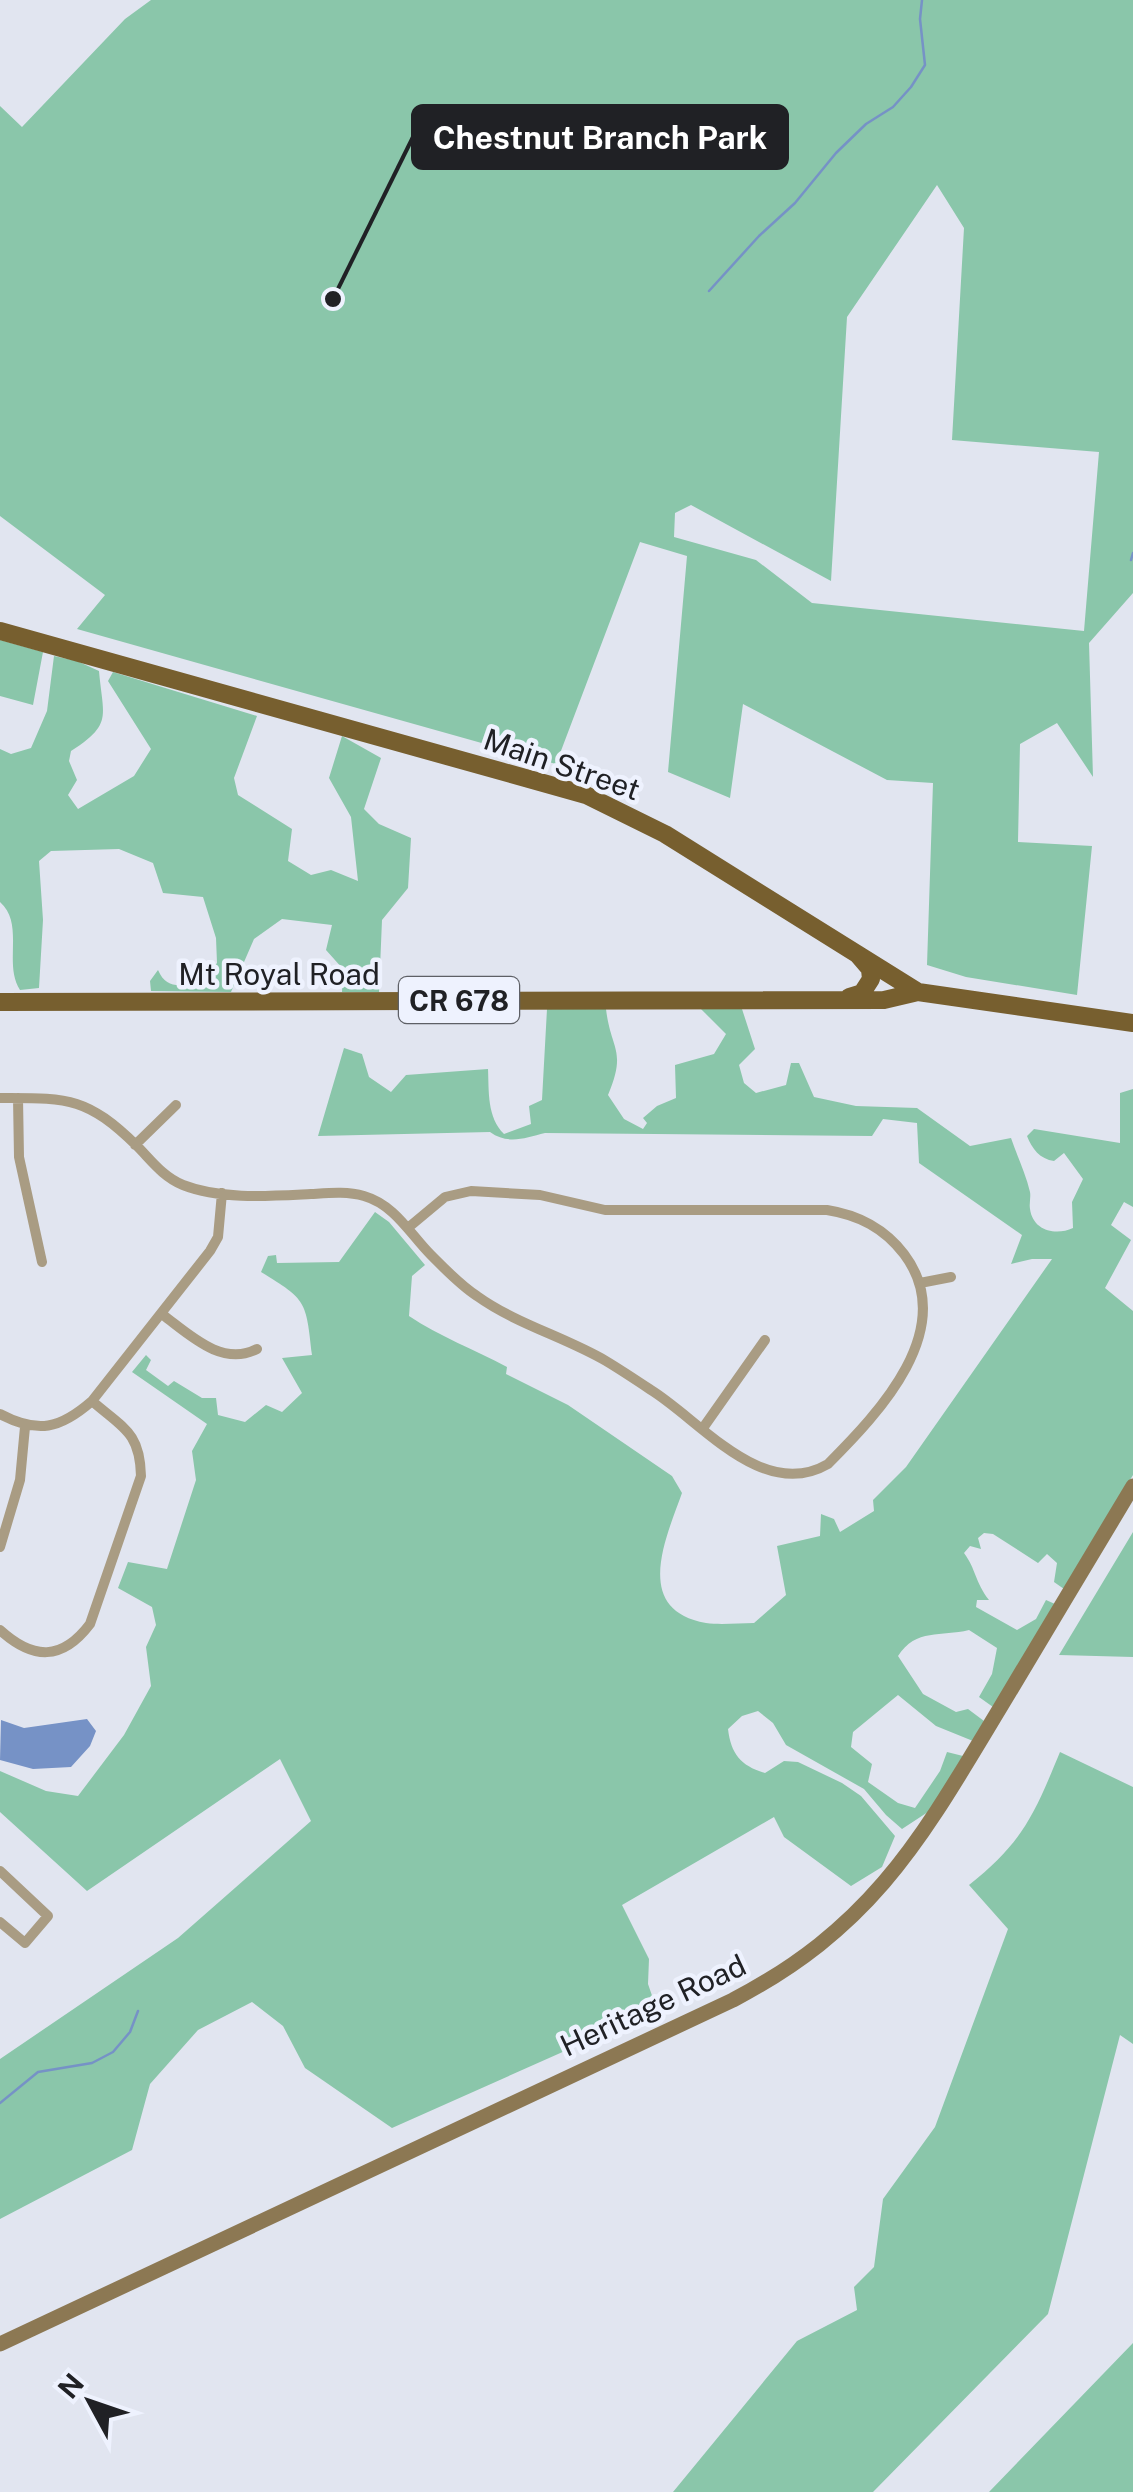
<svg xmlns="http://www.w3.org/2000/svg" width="1133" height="2492" font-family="'Public Sans',sans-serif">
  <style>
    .green { fill: #8ac6aa; fill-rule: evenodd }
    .water { fill: #7692c6 }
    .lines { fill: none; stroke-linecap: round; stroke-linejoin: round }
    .stream { stroke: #7692c6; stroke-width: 2.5 }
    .street { stroke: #a99c83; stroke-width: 10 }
    .secondary { stroke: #8c7853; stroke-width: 15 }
    .primary { stroke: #775f2f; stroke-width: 18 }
    .labels { text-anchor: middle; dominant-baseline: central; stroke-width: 9; stroke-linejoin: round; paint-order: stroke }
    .shield { fill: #eef2fe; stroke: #5e6066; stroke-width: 2.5 }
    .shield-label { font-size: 28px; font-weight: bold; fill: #202125 }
    .street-label { font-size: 30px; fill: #202125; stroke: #eef2fe }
    .leader { fill: none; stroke: #202125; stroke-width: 4 }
    .callout-dot { fill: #202125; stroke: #eef2fe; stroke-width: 4 }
    .callout { fill: #202125; stroke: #202125; stroke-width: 4 }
    .callout-label { font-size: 32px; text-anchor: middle; font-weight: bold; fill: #fff }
  </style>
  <rect width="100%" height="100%" fill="#e1e5f0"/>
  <!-- green -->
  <path class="green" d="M 151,0 L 1133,0 L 1133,593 L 1089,643 L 1093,777 L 1057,723 L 1020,744 L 1018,842 L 1092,846 L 1077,995 L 966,977 L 927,965 L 933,783 L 887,780 L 743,704 L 730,798 L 668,772 L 687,556 L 640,542 L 556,764 L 77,629 L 105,595 L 0,516 L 0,106 L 22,127 L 125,19 ZM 937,185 L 964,228 L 952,440 L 1099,452 L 1084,631 L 812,603 L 756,560 L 674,537 L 675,513 L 691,505 L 831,581 L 847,317 Z
    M 0,640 L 43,652 L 33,705 L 0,696 Z
    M 54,656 L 77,661 L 99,671 C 103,717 113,724 71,751 L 69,761 L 77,780 L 68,795 L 78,809 L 134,776 L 151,749 L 108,681 L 113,672 L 257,716 L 234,778 L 238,795 L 292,829 L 288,861 L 311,875 L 331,870 L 358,881 L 351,817 L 329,778 L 342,736 L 381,758 L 364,809 L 379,824 L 411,838 L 408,888 L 382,920 L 379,992 L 342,992 L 343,969 L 326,950 L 332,925 L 282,919 L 254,939 L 231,992 L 151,991 L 150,981 L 158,970 C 167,991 183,985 202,982 L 217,963 L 216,938 L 203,897 L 163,893 L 153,863 L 119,849 L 51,851 L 39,861 L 43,920 L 39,988 L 20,990 C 3,964 25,924 0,902 L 0,749 L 11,754 L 31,748 L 47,711 Z
    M 699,1007 L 742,1009 L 755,1049 L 739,1065 L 744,1083 L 756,1093 L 786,1085 L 791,1063 L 799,1063 L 814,1097 L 856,1106 L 917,1108 L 970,1146 L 1011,1138 C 1017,1156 1026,1174 1030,1192 C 1031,1198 1029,1203 1030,1209 C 1033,1231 1056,1236 1073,1228 L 1072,1202 L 1083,1179 L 1064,1153 L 1054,1161 C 1040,1159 1032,1149 1027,1136 L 1034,1129 L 1120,1143 L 1120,1093 L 1133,1089 L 1133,1207 L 1124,1202 L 1111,1225 L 1131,1240 L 1105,1288 L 1133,1311 L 1133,1475 L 1064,1589 L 1054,1582 L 1057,1563 L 1047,1554 L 1038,1563 L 993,1534 L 984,1533 L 978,1538 L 981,1549 L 970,1546 L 964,1553 C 976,1569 975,1582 989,1600 L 977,1600 L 976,1607 L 1017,1630 L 1036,1619 L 1046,1600 L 1055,1604 L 993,1707 L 979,1697 L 992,1674 L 997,1648 L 969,1630 C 941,1637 916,1628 898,1656 L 923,1694 L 956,1712 L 968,1709 L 984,1721 L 973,1741 L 936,1726 L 898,1695 L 853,1732 L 851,1747 L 872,1764 L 868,1782 L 898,1803 L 915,1808 L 940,1771 L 947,1752 L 963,1756 L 931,1810 L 902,1829 L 886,1815 L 864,1789 L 786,1745 L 773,1723 L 758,1711 L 742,1716 L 728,1729 C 731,1754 741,1766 765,1773 L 784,1761 L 798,1762 L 842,1783 L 861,1796 L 895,1836 L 882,1867 L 851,1886 L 784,1837 L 774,1817 L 622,1905 L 649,1959 L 648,1984 L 657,2010 L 392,2128 L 305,2068 L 283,2026 L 252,2002 L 198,2030 L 150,2084 L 132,2150 L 0,2219 L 0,2059 L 178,1938 L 311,1821 L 280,1759 L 87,1891 L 0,1812 L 0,1771 L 46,1791 L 78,1796 L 124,1735 L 151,1686 L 146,1647 L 156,1625 L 152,1607 L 118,1588 L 128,1562 L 167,1569 L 196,1480 L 192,1451 L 207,1424 L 132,1372 L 146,1355 L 151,1360 L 146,1370 L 168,1386 L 174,1381 L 202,1398 L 216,1398 L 218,1415 L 245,1422 L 266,1405 L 282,1412 L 302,1393 L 282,1358 L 312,1355 C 306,1301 307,1300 261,1272 L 268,1256 L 276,1255 L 277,1263 L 339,1262 L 375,1212 L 389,1222 L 425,1265 L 412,1276 L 409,1316 C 440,1337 474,1349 507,1367 L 506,1374 L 568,1405 L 672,1476 L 682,1493 C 666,1538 632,1610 706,1623 C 721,1625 739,1623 754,1623 L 786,1595 L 777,1546 L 820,1536 L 821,1514 L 834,1519 L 840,1532 L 874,1511 L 873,1500 L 906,1467 L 1052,1259 L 1032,1259 L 1011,1264 L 1022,1235 L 919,1163 L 917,1123 L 883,1119 L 872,1136 L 545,1133 C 525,1138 508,1145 490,1132 L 318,1136 L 344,1048 L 362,1054 L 369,1077 L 391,1092 L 406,1075 L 488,1069 C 489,1092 487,1117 504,1134 L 531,1124 L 529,1106 L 542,1100 L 547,1009 L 606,1009 C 611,1051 627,1049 608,1095 L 624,1119 L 643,1129 L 647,1123 L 643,1118 L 657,1106 L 676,1098 L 675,1065 L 714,1054 L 726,1034 Z
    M 1133,1532 L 1133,1657 L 1059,1655 Z
    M 1060,1752 L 1133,1787 L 1133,2044 L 1120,2035 L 1048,2314 L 873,2492 L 673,2492 L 797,2341 L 857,2310 L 854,2287 L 874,2267 L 883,2199 L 935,2127 L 1008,1929 L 969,1885 C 1023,1842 1034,1815 1060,1752 Z
    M 1133,2343 L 1133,2492 L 989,2492 Z"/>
  <!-- water -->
  <path class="water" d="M 87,1719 L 96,1731 L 90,1746 L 71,1767 L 33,1769 L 0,1760 L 1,1720 L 24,1728 Z"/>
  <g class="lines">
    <!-- stream -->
    <path class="stream" d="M 709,291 L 759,236 L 795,203 L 836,153 L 866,124 L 893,107 L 911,87 L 925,65 L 920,19 L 922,0
      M 1131,560 L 1133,553
      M 0,2103 L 38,2072 L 92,2063 L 113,2052 L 130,2032 L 138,2011"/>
    <!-- street -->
    <path class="street" d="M 0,1098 C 67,1098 86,1096 137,1146 C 151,1160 163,1177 183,1185 C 221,1200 271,1196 311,1194 C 328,1193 347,1191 364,1196 C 395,1205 410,1234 431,1255 C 445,1269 460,1285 477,1296 C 516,1324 565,1337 606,1361 C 621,1370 636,1380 651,1390 C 701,1421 763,1502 828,1464 C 879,1413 960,1328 904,1254 C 884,1228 859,1215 827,1210 L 605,1210 L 540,1195 L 471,1191 L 445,1197 L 409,1227
      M 18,1098 L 19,1157 L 42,1262
      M 135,1145 L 176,1105
      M 920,1283 L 951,1277
      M 163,1315 C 190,1335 222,1367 257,1349
      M 0,1414 C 38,1434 60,1429 92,1401 L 210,1251 L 218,1237 L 222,1193
      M 703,1428 L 765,1340
      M 0,1547 L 20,1480 L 25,1427
      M 0,1630 C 33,1660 62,1661 90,1624 L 141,1476 C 140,1432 123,1428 92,1401
      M 0,1871 L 48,1916 L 25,1943 L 0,1922"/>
    <!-- secondary -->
    <path class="secondary" d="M 0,2344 L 733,2000 C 874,1926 921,1839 1000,1708 C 1044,1634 1089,1560 1133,1486"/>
    <!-- primary -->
    <path class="primary" d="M 0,631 L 586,795 L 665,834 L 918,992 L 1133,1023
      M 849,997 L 862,993 L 871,979 L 870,969 L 858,955
      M 0,1002 L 884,1000 L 918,992"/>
  </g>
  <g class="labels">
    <!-- shield labels -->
    <rect class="shield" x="399" y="977" width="120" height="46" rx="8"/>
    <g class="shield-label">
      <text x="459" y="1000">CR 678</text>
    </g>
    <!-- street labels -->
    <g class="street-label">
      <text transform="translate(562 764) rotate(19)">Main Street</text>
      <text x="279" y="974">Mt Royal Road</text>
      <text transform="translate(653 2005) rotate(-25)">Heritage Road</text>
    </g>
  </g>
  <!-- callouts -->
  <path class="leader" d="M333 299L413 137"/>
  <circle class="callout-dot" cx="333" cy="299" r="10"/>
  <rect class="callout" x="413" y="106" width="374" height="62" rx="10"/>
  <g class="callout-label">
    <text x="600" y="149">Chestnut Branch Park</text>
  </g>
  <!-- north arrow -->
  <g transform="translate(90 2402) rotate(310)" stroke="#eef2fe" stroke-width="8" paint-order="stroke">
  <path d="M0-8L18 38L0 25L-18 38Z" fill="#202125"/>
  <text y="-15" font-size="28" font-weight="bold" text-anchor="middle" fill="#202125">N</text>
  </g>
</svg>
